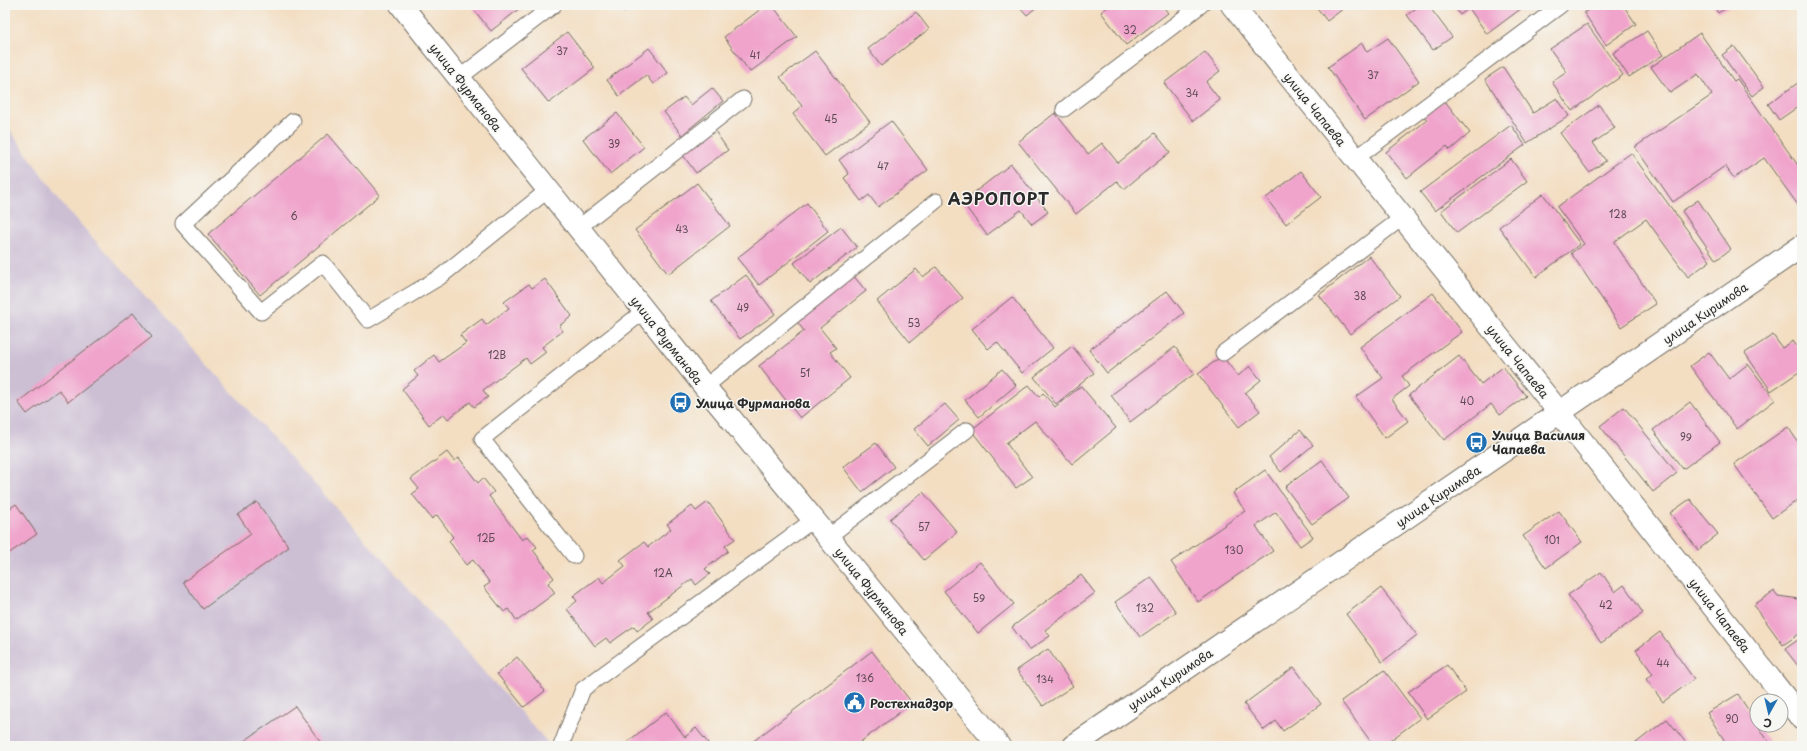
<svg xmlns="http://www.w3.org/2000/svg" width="1807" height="751" font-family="'Playpen Sans',sans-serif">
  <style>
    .industrial { fill: #ccbfd4 }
    .building { fill: #f0a4cc }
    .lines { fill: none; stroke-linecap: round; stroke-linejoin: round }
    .lane-casing { stroke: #716a60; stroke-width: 17 }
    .street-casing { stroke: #716a60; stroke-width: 24 }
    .secondary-casing { stroke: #716a60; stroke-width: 24 }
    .lane { stroke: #fff; stroke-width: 15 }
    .street { stroke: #fff; stroke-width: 22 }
    .secondary { stroke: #fff; stroke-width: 22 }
    .labels { text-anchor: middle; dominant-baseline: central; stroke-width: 3; stroke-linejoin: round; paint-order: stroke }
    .number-label { font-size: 10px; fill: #5c4953 }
    .street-label { font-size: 12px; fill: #2b2b2b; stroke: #f6f6f2 }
    .poi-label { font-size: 12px; font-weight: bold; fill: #2b2b2b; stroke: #f6f6f2; text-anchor: start }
    .district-label { font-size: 16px; font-weight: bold; letter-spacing: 1px; fill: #2b2b2b; stroke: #f6f6f2 }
  </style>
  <rect width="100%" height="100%" fill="#f6f6f2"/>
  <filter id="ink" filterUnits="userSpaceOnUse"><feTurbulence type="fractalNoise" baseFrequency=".025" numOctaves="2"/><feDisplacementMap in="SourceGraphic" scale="8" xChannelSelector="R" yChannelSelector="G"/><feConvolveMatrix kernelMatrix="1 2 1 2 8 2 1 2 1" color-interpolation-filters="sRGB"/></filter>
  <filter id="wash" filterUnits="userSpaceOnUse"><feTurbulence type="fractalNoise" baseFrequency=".012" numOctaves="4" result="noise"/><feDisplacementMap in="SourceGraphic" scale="16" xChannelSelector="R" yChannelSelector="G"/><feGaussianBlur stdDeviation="0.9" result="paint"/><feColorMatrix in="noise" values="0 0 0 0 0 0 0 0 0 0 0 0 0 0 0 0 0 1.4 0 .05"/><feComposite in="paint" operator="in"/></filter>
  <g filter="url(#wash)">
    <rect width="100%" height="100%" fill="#f3dec2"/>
    <!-- industrial -->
    <path class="industrial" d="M 5,123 L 64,206 L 551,746 L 5,746 Z"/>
    <g id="blocks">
      <!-- building -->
      <path class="building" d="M 470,5 L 524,5 L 491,31 Z
        M 618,5 L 632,5 L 623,12 Z
        M 766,5 L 772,5 L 797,37 L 750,72 L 724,37 Z
        M 1018,5 L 1039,5 L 1027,15 Z
        M 1110,5 L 1162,5 L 1168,13 L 1126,45 L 1101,12 Z
        M 1315,5 L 1348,5 L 1327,21 Z
        M 1420,5 L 1428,5 L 1452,37 L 1433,50 L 1407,15 Z
        M 1453,5 L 1526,5 L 1487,34 L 1469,8 L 1460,15 Z
        M 1595,5 L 1623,5 L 1636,24 L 1606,45 L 1584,13 Z
        M 1713,5 L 1731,5 L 1718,13 Z
        M 916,12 L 929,29 L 881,66 L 868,49 Z
        M 1587,24 L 1623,75 L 1572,111 L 1552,82 L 1567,72 L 1550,49 Z
        M 1647,31 L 1663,55 L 1629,77 L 1613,53 Z
        M 567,32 L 595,68 L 549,103 L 521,68 Z
        M 1700,33 L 1734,81 L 1737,79 L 1802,171 L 1802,203 L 1798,205 L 1764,158 L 1734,178 L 1725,166 L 1673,202 L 1635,147 L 1712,95 L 1698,74 L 1670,93 L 1651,67 Z
        M 1388,38 L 1419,81 L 1365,120 L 1328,67 L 1362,43 L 1367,52 Z
        M 1734,46 L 1764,87 L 1752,96 L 1722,55 Z
        M 649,48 L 668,73 L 653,84 L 646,75 L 619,96 L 607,80 Z
        M 815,51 L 870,122 L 825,156 L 793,114 L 802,106 L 780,77 Z
        M 1205,52 L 1220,71 L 1206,82 L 1220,100 L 1193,121 L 1164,83 Z
        M 1503,67 L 1533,113 L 1557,98 L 1569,116 L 1527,143 L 1485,79 Z
        M 1802,80 L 1802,104 L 1779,120 L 1768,104 Z
        M 712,88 L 723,101 L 682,135 L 664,112 L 684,97 L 691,105 Z
        M 1444,100 L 1470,133 L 1450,150 L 1447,146 L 1407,178 L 1386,152 L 1427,120 L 1424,116 Z
        M 1599,105 L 1615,128 L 1593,143 L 1606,161 L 1589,172 L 1560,133 Z
        M 617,113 L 644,147 L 610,174 L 583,139 Z
        M 1055,113 L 1088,154 L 1102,143 L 1118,163 L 1155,133 L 1170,152 L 1124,189 L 1117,181 L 1076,214 L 1018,142 Z
        M 891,121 L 928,170 L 878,207 L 869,195 L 861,201 L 844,178 L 849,174 L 839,160 Z
        M 1511,125 L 1525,145 L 1435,211 L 1420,192 Z
        M 713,128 L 728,150 L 696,173 L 680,151 Z
        M 328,134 L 380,195 L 260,295 L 208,234 Z
        M 1631,153 L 1710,261 L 1688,277 L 1646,219 L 1614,242 L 1656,304 L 1621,327 L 1571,253 L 1584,244 L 1557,207 Z
        M 1511,159 L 1527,181 L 1457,233 L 1441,211 Z
        M 1011,164 L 1048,212 L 1032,224 L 1021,210 L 987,235 L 962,202 Z
        M 1301,171 L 1321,197 L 1286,224 L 1266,198 Z
        M 697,183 L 730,226 L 668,274 L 635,230 Z
        M 1543,194 L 1580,244 L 1536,277 L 1499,227 Z
        M 1698,200 L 1731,249 L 1716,260 L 1682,211 Z
        M 807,203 L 828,231 L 759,285 L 737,258 Z
        M 841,227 L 857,247 L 810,284 L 794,263 Z
        M 1369,256 L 1400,296 L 1350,334 L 1319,295 Z
        M 936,267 L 963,298 L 910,342 L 877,301 L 916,269 L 923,277 Z
        M 852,274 L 866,291 L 820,328 L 836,348 L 830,352 L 850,378 L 800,418 L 759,366 L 804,331 L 795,319 Z
        M 746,275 L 775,314 L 740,339 L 711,301 Z
        M 545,279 L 572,316 L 559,326 L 563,331 L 542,347 L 546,352 L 530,364 L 526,358 L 483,390 L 488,397 L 474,407 L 470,402 L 448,419 L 444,414 L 429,425 L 402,389 L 418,376 L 414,371 L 434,355 L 439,362 L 466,343 L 460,335 L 482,319 L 486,325 L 509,308 L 504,302 L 529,284 L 532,288 Z
        M 1167,291 L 1184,313 L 1107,373 L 1089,350 Z
        M 1433,293 L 1462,332 L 1402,376 L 1409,386 L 1392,399 L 1408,421 L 1385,438 L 1356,397 L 1383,378 L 1360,347 Z
        M 1012,297 L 1053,348 L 1022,373 L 997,342 L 988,349 L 972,329 Z
        M 133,313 L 152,337 L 68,402 L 59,390 L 27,414 L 18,402 Z
        M 1773,335 L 1782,348 L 1793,341 L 1802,354 L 1802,370 L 1771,391 L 1745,353 Z
        M 1072,346 L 1094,373 L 1056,404 L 1034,377 Z
        M 1175,347 L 1194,374 L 1130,422 L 1111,395 Z
        M 1709,352 L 1729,379 L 1748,364 L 1775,400 L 1737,429 L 1690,366 Z
        M 1222,356 L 1238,376 L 1250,366 L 1261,380 L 1245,393 L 1260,411 L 1239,427 L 1198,374 Z
        M 1459,356 L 1481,384 L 1503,367 L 1526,396 L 1500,415 L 1491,404 L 1444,440 L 1409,395 Z
        M 1002,369 L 1016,385 L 979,417 L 965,400 Z
        M 1029,385 L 1039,397 L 1043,393 L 1055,407 L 1081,386 L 1116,428 L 1072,464 L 1035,421 L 1006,443 L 1032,477 L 1016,488 L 971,430 Z
        M 1690,402 L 1720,442 L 1683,469 L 1653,430 Z
        M 945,404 L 959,420 L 928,446 L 914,429 Z
        M 1624,407 L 1677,473 L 1653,492 L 1600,426 Z
        M 1788,427 L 1802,448 L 1802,497 L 1772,518 L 1734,464 Z
        M 1300,430 L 1313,445 L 1281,472 L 1269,457 Z
        M 876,443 L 894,467 L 862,492 L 843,467 Z
        M 447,452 L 454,461 L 459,458 L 478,483 L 483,478 L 494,492 L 489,496 L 522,540 L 528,536 L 532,541 L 537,547 L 533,550 L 554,578 L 548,583 L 555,593 L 517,621 L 509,609 L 504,612 L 484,587 L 490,583 L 473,560 L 466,565 L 449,541 L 453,537 L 437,515 L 432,519 L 412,494 L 419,489 L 411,479 Z
        M 1322,460 L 1349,498 L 1312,524 L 1285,487 Z
        M 1265,470 L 1313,537 L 1300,546 L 1276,512 L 1256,526 L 1273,551 L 1198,602 L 1171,562 L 1245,511 L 1233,493 Z
        M 923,492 L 957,532 L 924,560 L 890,519 Z
        M 1690,499 L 1718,534 L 1698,550 L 1670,513 Z
        M 257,502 L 289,547 L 203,609 L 183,582 L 251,534 L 238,515 Z
        M 708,502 L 735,539 L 725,546 L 728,551 L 705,569 L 710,574 L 696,585 L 692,579 L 648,612 L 653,619 L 637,631 L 634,626 L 610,643 L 606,638 L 595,646 L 567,609 L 577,601 L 573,596 L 599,577 L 603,583 L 625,566 L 620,560 L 644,542 L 648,547 L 671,529 L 667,524 L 692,506 L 696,511 Z
        M 16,504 L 37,534 L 5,556 L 5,512 Z
        M 1559,511 L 1582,542 L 1546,568 L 1523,536 Z
        M 980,562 L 1014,604 L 978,633 L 944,591 Z
        M 1601,572 L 1615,592 L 1624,585 L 1643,613 L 1601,643 L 1568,595 Z
        M 1081,575 L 1095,593 L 1045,630 L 1050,636 L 1029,650 L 1012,627 Z
        M 1151,577 L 1176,612 L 1140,637 L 1115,602 Z
        M 1381,588 L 1417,635 L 1382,662 L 1346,614 Z
        M 1774,591 L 1778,596 L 1799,599 L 1802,597 L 1802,632 L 1783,645 L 1754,605 Z
        M 1660,632 L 1694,679 L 1663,702 L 1646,679 L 1653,674 L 1636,650 Z
        M 1802,637 L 1802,671 L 1785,649 Z
        M 1048,649 L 1073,686 L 1043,706 L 1017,670 Z
        M 872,651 L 912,703 L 855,746 L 747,746 Z
        M 517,657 L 545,691 L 524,707 L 497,674 Z
        M 1447,665 L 1466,692 L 1427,719 L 1408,692 Z
        M 1294,667 L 1321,704 L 1283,731 L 1276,721 L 1264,730 L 1244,704 Z
        M 1384,670 L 1420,718 L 1383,746 L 1374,746 L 1341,701 Z
        M 1738,694 L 1768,741 L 1759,746 L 1728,746 L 1707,713 Z
        M 295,706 L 323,746 L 237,746 Z
        M 666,712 L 685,737 L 696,728 L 708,743 L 704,746 L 622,746 Z
        M 1667,719 L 1687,744 L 1684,746 L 1632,746 Z"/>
    </g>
  </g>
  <g filter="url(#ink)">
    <use href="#blocks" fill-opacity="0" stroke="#716a60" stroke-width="1"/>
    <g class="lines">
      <defs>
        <path id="lane" d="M 459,78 L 554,5
          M 1064,109 L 1201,5
          M 293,121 L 183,224 L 261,312 L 323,263 L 368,320 L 440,277 L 548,190
          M 1355,159 L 1561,5
          M 578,228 L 743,99
          M 1223,353 L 1402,218
          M 705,387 L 936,201
          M 828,537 L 967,430
          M 574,556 L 482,439 L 644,311
          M 561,746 L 583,689 L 813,520"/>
        <path id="street" d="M 1232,5 L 1559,412 L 1802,719
          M 1073,746 L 1802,246"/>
        <path id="secondary" d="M 401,5 L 705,387 L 999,746"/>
      </defs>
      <!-- lane casing -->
      <use href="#lane" class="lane-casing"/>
      <!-- street casing -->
      <use href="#street" class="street-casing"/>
      <!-- secondary casing -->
      <use href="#secondary" class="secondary-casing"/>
      <!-- lane -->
      <use href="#lane" class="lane"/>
      <!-- street -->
      <use href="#street" class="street"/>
      <!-- secondary -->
      <use href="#secondary" class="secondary"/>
    </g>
  </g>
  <!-- icons -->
  <defs>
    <symbol id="bus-disc" viewBox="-11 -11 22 22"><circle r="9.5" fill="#1f6fb2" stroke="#f6f6f2"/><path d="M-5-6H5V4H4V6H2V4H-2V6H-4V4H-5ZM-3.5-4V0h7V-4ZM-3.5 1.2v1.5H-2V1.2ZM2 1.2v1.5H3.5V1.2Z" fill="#fff"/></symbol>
    <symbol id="civic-disc" viewBox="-11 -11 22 22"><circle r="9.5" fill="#1f6fb2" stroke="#f6f6f2"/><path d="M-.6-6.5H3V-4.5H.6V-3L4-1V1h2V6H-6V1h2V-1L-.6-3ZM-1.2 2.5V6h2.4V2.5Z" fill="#fff"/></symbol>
  </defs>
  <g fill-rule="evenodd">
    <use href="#bus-disc" x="668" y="390" width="25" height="25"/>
    <use href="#bus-disc" x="1464" y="430" width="25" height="25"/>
    <use href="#civic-disc" x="842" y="690" width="25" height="25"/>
  </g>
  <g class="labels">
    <!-- number labels -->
    <g class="number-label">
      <text x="1130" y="29">32</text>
      <text x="562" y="50">37</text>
      <text x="755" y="54">41</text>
      <text x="1373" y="74">37</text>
      <text x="1192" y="92">34</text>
      <text x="831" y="118">45</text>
      <text x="614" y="143">39</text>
      <text x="883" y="165">47</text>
      <text x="1618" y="213">128</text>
      <text x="294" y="215">6</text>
      <text x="682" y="228">43</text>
      <text x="1360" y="295">38</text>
      <text x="743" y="307">49</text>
      <text x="914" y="322">53</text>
      <text x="497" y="354">12В</text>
      <text x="805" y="372">51</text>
      <text x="1467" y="400">40</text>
      <text x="1686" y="436">99</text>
      <text x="924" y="526">57</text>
      <text x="486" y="537">12Б</text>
      <text x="1552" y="539">101</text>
      <text x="1234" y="549">130</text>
      <text x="663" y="572">12А</text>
      <text x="979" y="597">59</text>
      <text x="1606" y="604">42</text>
      <text x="1145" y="607">132</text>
      <text x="1663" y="662">44</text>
      <text x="865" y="677">136</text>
      <text x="1045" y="678">134</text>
      <text x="1732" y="718">90</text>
    </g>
    <!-- street labels -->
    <g class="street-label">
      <text transform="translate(466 87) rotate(52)">улица Фурманова</text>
      <text transform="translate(1315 109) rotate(51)">улица Чапаева</text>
      <text transform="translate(1705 313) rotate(-34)">улица Киримова</text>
      <text transform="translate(667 340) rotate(52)">улица Фурманова</text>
      <text transform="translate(1518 361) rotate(51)">улица Чапаева</text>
      <text transform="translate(1438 496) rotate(-34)">улица Киримова</text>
      <text transform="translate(872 591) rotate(51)">улица Фурманова</text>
      <text transform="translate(1720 615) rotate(52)">улица Чапаева</text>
      <text transform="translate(1170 679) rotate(-34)">улица Киримова</text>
    </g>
    <!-- poi labels -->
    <g class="poi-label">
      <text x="696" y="403">Улица Фурманова</text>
      <text x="1492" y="435">Улица Василия<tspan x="1492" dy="14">Чапаева</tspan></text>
      <text x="870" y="703">Ростехнадзор</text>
    </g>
    <!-- district labels -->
    <g class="district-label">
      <text x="999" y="198">АЭРОПОРТ</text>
    </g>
  </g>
  <!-- margin -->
  <rect width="1807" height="751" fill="none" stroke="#f6f6f2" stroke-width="20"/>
  <!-- north arrow -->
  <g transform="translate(1769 713) rotate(188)"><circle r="19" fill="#f6f6f2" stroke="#a5a5a2"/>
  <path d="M0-3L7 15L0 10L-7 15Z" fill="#1f6fb2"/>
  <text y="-6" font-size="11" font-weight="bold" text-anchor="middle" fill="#2b2b2b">С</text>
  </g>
</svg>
